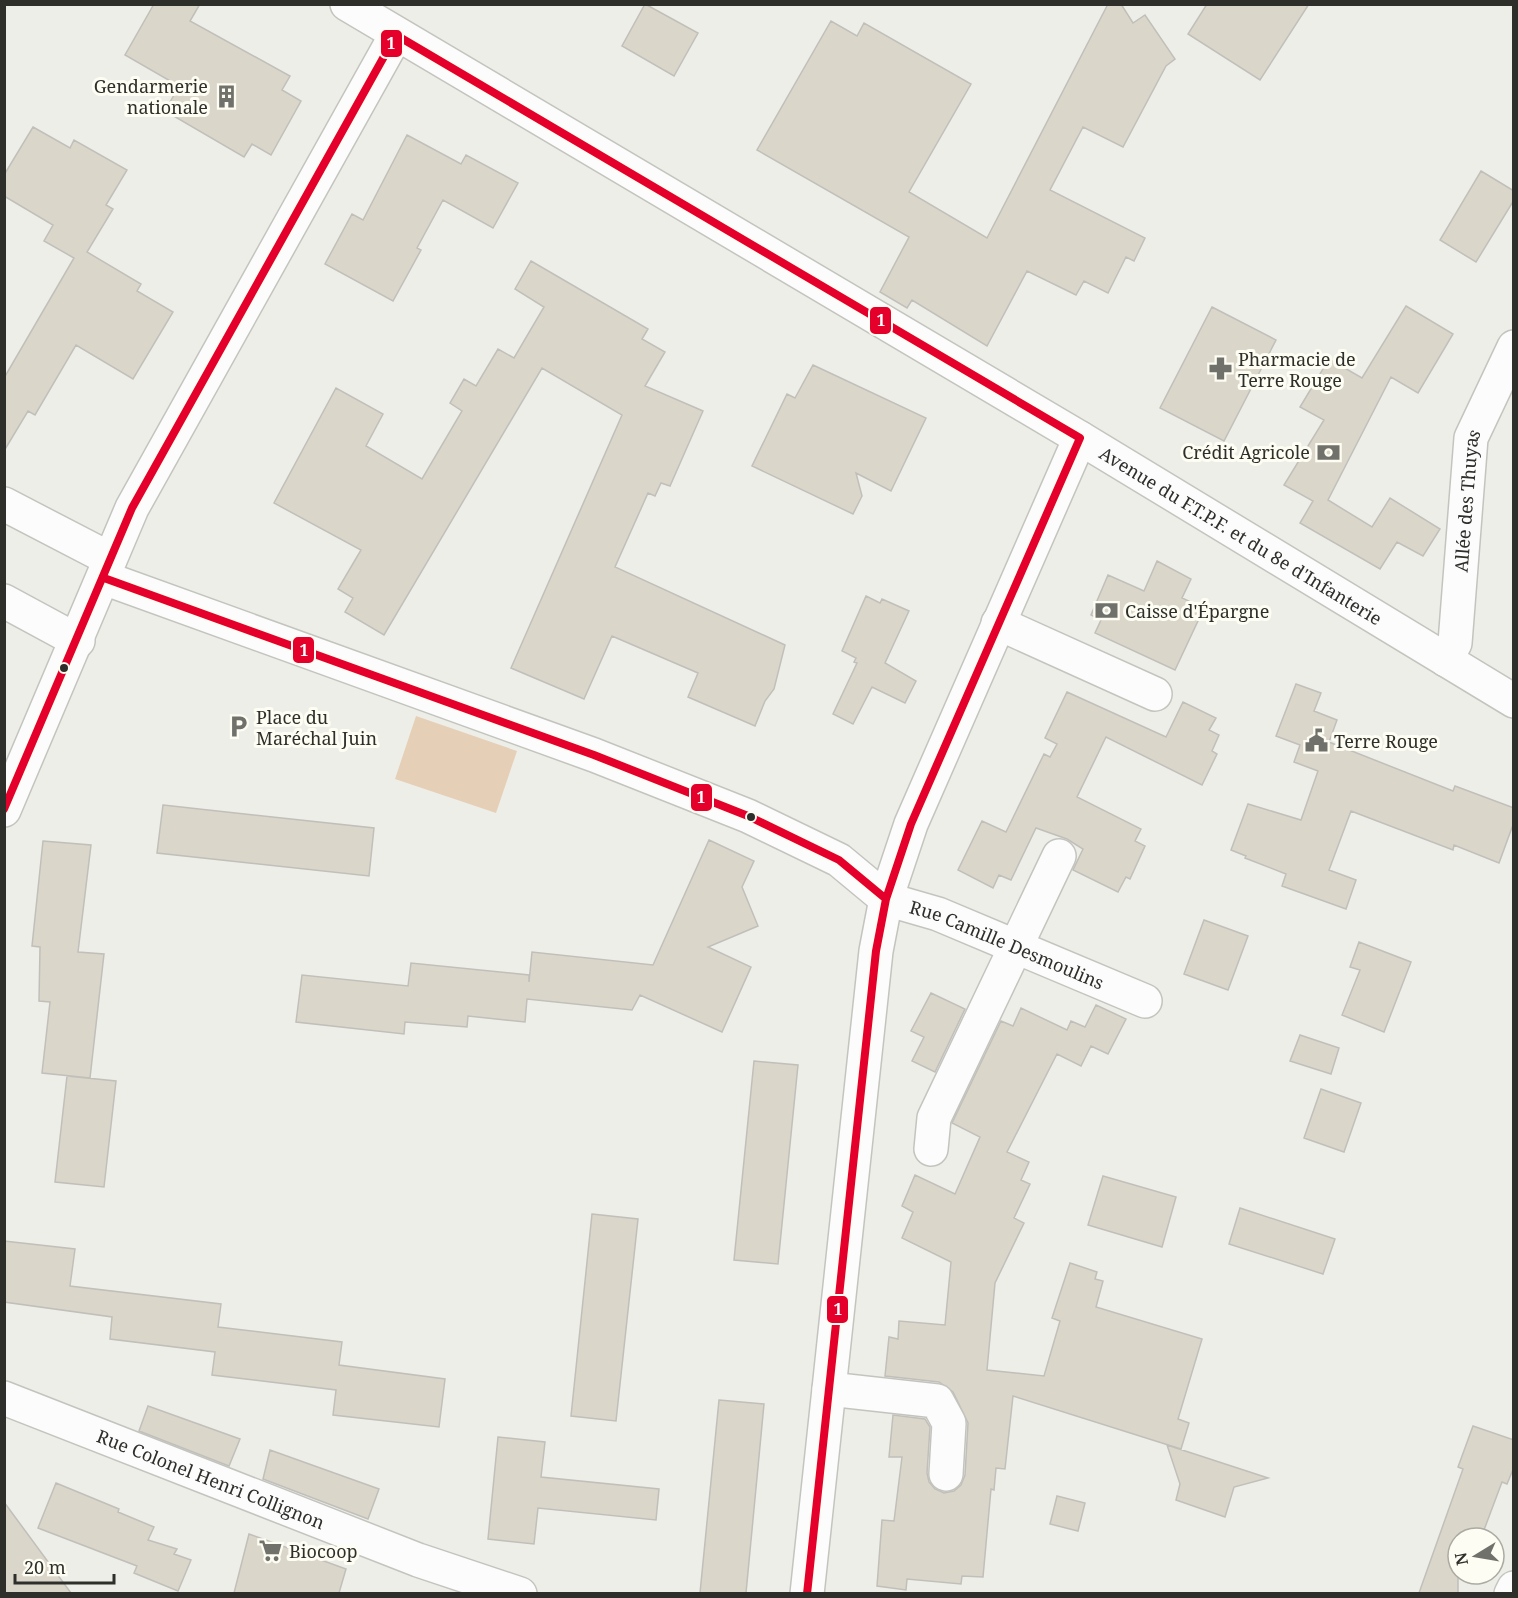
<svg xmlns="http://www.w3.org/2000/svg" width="1518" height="1598" font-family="'Noto Serif',serif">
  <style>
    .green { fill: #e6cfb7 }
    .building { fill: #dbd6ca; stroke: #c0bfba; stroke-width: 1.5 }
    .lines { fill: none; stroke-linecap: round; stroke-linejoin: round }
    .minor-casing { stroke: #c4c4bf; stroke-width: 36 }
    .primary-casing { stroke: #c4c4bf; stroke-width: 36 }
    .minor { stroke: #fcfcfc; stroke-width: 33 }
    .primary { stroke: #fcfcfc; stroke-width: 33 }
    .bus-1-casing { stroke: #fefdf3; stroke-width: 12 }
    .bus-1 { stroke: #e4002b; stroke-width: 8 }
    .bus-dot { fill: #2e2e2a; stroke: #fefdf3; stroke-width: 2 }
    .labels { text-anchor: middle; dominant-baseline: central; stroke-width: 6; stroke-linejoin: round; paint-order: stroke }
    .poi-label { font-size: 18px; fill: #2e2e2a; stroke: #fefdf3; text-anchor: start }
    .street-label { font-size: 18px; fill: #2e2e2a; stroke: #fefdf3 }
    .line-badge { stroke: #fefdf3; stroke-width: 2 }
    .badge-label { font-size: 16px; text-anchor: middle; font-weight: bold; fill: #fff }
  </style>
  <rect width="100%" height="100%" fill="#eeeee8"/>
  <!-- green -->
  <path class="green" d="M 416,716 L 517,751 L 496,813 L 395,779 Z"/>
  <!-- building -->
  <path class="building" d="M 154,4 L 200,4 L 190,21 L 290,76 L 282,90 L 301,101 L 271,155 L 252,144 L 244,157 L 165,111 L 179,86 L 125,55 Z
    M 645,4 L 698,33 L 674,76 L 622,46 Z
    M 1108,4 L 1121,4 L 1133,23 L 1145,15 L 1175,59 L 1166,66 L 1123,147 L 1083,127 L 1050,190 L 1145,238 L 1134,261 L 1126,257 L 1108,293 L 1084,281 L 1076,295 L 1027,271 L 987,346 L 912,300 L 907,308 L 880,292 L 909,237 L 757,150 L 831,21 L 857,36 L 864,23 L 971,84 L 909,192 L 987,238 Z
    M 1207,4 L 1309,4 L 1260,80 L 1188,34 Z
    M 33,127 L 70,148 L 74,140 L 127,170 L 106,205 L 113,209 L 87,252 L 141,284 L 137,291 L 173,312 L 133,379 L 76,345 L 35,415 L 28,411 L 4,451 L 4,378 L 74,258 L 44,241 L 53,225 L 4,196 L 4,175 Z
    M 407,135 L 461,164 L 466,155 L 518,183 L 493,228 L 443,200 L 417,248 L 421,250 L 393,301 L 325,264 L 352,214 L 363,220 Z
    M 1481,171 L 1514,191 L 1514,200 L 1476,262 L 1440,240 Z
    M 531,261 L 648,329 L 642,339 L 665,352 L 645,386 L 703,411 L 670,486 L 661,483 L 655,496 L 648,493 L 615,567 L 785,645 L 774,689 L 765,701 L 755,726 L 688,697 L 698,673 L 612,636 L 584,699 L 511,668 L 622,415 L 542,368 L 384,635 L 345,612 L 353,598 L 338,589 L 361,550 L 274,503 L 336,388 L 383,414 L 366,446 L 422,479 L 462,411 L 450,403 L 464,379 L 476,386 L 498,349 L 514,358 L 544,307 L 515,289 Z
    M 1406,306 L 1453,334 L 1418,393 L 1391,377 L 1328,500 L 1372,527 L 1390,498 L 1440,529 L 1423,556 L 1397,542 L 1380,569 L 1300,523 L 1313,501 L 1284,485 L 1324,420 L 1300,407 L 1329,359 L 1362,378 Z
    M 1212,307 L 1276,340 L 1224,441 L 1160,408 Z
    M 813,365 L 926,418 L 891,491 L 856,473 L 862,496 L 853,514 L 752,466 L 787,394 L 795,398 Z
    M 1157,561 L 1191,579 L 1182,598 L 1204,608 L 1175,670 L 1095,633 L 1101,620 L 1091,615 L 1108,575 L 1144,591 Z
    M 866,596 L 880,603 L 882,599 L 909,611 L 885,663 L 916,681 L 905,703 L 872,687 L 853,724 L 833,714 L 857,663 L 854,662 L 856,658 L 842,651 Z
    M 1296,684 L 1321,693 L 1314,711 L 1337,720 L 1329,742 L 1453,791 L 1455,786 L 1514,808 L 1514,822 L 1499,863 L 1454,845 L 1453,850 L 1351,811 L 1329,870 L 1356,880 L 1346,909 L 1282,886 L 1286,874 L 1245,858 L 1246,856 L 1231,850 L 1248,804 L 1301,820 L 1318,771 L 1294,762 L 1300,745 L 1276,736 Z
    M 1067,692 L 1166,737 L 1183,702 L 1216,718 L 1209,730 L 1219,735 L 1212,751 L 1217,754 L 1202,785 L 1106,737 L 1077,797 L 1141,829 L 1135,841 L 1145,846 L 1130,879 L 1126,877 L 1118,892 L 1073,870 L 1083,849 L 1067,839 L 1036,828 L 1011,880 L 999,875 L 993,888 L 958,870 L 982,821 L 1006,832 L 1044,754 L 1050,757 L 1057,744 L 1045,738 Z
    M 163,805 L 374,828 L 369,876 L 157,853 Z
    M 709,840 L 754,861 L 742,887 L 758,926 L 708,947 L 751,967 L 722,1032 L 640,995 L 632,1010 L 527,999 L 525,1022 L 468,1016 L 467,1027 L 405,1022 L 404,1034 L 296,1022 L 302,975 L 408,986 L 411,963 L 529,975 L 529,982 L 532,952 L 653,965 Z
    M 43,841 L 91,845 L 78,952 L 104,954 L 90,1078 L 42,1073 L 50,1002 L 39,1001 L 40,947 L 32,946 Z
    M 1204,920 L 1248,936 L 1228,990 L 1184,974 Z
    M 1359,942 L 1411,962 L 1384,1032 L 1342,1015 L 1360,970 L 1350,967 Z
    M 931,993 L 965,1009 L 935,1072 L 912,1061 L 924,1037 L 911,1031 Z
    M 1096,1005 L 1126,1019 L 1108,1054 L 1091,1046 L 1081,1066 L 1057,1054 L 1007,1152 L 1029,1162 L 1021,1180 L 1030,1184 L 1014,1218 L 1024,1223 L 995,1283 L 987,1370 L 1044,1376 L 1060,1321 L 1052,1318 L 1070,1263 L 1097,1272 L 1095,1279 L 1103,1281 L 1096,1307 L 1202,1339 L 1178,1419 L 1189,1423 L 1181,1449 L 1013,1396 L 1005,1469 L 996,1468 L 994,1490 L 991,1489 L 983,1577 L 962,1576 L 961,1584 L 907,1579 L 906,1590 L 877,1586 L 882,1520 L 894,1521 L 902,1457 L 889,1457 L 893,1415 L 925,1419 L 930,1427 L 927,1473 L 929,1482 L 935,1489 L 944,1493 L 954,1491 L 961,1485 L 965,1475 L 968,1423 L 953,1392 L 939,1382 L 885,1376 L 889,1337 L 898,1339 L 899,1321 L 945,1325 L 951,1262 L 902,1238 L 913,1212 L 902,1206 L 915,1175 L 955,1194 L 980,1137 L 952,1123 L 1001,1021 L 1013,1026 L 1021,1008 L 1067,1030 L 1071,1021 L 1085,1027 Z
    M 1300,1035 L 1339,1048 L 1331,1074 L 1290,1061 Z
    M 754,1061 L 798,1065 L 778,1264 L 734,1260 Z
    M 67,1076 L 116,1081 L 104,1187 L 55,1182 Z
    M 1321,1089 L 1361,1103 L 1344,1152 L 1304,1138 Z
    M 1103,1176 L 1176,1197 L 1162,1247 L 1088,1225 Z
    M 1240,1208 L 1335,1239 L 1323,1274 L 1229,1244 Z
    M 592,1214 L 638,1219 L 616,1421 L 571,1416 Z
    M 4,1241 L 75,1249 L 70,1286 L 221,1304 L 218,1327 L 342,1342 L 339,1365 L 445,1379 L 439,1427 L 333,1415 L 336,1390 L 212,1375 L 215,1352 L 110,1339 L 112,1317 L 4,1302 Z
    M 719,1400 L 764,1404 L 746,1593 L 700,1593 Z
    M 148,1406 L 240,1439 L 229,1466 L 139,1431 Z
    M 1473,1426 L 1514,1440 L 1514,1467 L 1507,1484 L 1502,1482 L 1481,1538 L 1458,1538 L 1458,1593 L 1419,1593 L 1463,1469 L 1458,1467 Z
    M 498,1437 L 545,1442 L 541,1477 L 659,1489 L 656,1520 L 538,1508 L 534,1544 L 488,1539 Z
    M 1167,1445 L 1268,1478 L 1234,1487 L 1225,1517 L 1176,1500 L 1180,1484 Z
    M 270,1450 L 379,1489 L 368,1519 L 263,1479 Z
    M 56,1483 L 119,1509 L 118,1512 L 154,1527 L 148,1540 L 177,1549 L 174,1554 L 191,1560 L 178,1591 L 134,1573 L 137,1566 L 38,1528 Z
    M 1057,1496 L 1085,1503 L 1078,1531 L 1050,1524 Z
    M 4,1502 L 71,1593 L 4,1593 Z
    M 249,1534 L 346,1569 L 339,1593 L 234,1593 Z"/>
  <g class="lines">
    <defs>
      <g id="minor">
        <path d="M 4,504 L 110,559"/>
        <path id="s1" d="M 104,578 L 594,755 L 748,816 L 839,860 L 886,899 L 938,914 L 1145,1001"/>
        <path d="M 4,601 L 78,641"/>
        <path d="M 998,623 L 1155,694"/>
        <path id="s2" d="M 1446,660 L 1455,643 L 1471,438 L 1514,347"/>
        <path d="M 4,810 L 132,508 L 396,35"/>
        <path d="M 931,1149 L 934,1118 L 1059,856"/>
        <path d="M 829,1389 L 937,1401 L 949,1423 L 946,1474"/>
        <path id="s3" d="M 4,1398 L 418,1560 L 520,1594"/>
        <path d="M 807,1594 L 876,951 L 886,899 L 911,824 L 1080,438"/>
        <path d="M 1511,1594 L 1514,1588"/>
      </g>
      <g id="primary">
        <path id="s4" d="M 347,4 L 1080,438 L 1514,701"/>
      </g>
    </defs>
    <!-- minor casing -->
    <use href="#minor" class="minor-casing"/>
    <!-- primary casing -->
    <use href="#primary" class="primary-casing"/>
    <!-- minor -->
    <use href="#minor" class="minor"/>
    <!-- primary -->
    <use href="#primary" class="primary"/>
    <defs>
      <path id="bus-1" d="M 104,578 L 594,755 L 748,816 L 839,860 L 886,899
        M 4,809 L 132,508 L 396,35 L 1080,438 L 911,824 L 886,899 L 876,951 L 807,1594"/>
    </defs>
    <!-- bus-1 casing -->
    <use href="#bus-1" class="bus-1-casing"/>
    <!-- bus-1 -->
    <use href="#bus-1" class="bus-1"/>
  </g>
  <!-- icons -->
  <defs>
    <symbol id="building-bare" viewBox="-9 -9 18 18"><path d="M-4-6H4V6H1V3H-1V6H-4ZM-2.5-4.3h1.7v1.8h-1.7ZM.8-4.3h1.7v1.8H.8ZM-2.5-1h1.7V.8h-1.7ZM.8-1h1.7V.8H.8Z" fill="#71716c" stroke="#fefdf3" stroke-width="2.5" paint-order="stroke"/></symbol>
    <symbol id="pharmacy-bare" viewBox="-9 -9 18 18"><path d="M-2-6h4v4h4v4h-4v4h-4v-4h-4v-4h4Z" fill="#71716c" stroke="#fefdf3" stroke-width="2.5" paint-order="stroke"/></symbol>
    <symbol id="bank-bare" viewBox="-9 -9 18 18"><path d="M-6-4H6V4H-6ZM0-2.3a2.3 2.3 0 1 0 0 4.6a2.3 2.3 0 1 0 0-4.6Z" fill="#71716c" stroke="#fefdf3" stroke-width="2.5" paint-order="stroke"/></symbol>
    <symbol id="parking-bare" viewBox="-9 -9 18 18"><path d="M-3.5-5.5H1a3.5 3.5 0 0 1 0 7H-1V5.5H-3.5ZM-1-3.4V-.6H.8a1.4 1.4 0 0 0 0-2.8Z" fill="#71716c" stroke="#fefdf3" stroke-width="2.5" paint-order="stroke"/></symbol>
    <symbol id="civic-bare" viewBox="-9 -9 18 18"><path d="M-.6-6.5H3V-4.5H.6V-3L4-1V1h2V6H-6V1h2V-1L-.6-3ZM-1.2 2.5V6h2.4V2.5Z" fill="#71716c" stroke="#fefdf3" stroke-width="2.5" paint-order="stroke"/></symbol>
    <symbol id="supermarket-bare" viewBox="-9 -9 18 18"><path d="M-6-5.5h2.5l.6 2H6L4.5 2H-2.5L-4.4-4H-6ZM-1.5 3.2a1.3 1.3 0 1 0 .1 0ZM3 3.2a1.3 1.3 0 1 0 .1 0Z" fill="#71716c" stroke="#fefdf3" stroke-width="2.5" paint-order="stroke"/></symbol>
  </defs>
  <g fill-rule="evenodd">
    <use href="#building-bare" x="210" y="80" width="33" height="33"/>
    <use href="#pharmacy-bare" x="1204" y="352" width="33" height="33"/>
    <use href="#bank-bare" x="1312" y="436" width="33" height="33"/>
    <use href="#bank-bare" x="1090" y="594" width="33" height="33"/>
    <use href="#parking-bare" x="222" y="710" width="33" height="33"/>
    <use href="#civic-bare" x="1300" y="724" width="33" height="33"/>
    <use href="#supermarket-bare" x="254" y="1534" width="33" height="33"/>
  </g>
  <!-- markers -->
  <g class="bus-dot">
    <circle cx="64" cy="668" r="5"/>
    <circle cx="751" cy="817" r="5"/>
  </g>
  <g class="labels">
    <!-- poi labels -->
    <g class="poi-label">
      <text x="208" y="86" text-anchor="end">Gendarmerie<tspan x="208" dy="21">nationale</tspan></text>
      <text x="1238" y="359">Pharmacie de<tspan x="1238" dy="21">Terre Rouge</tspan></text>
      <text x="1310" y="452" text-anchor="end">Crédit Agricole</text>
      <text x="1125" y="611">Caisse d'Épargne</text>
      <text x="256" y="717">Place du<tspan x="256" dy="21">Maréchal Juin</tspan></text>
      <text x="1334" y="741">Terre Rouge</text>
      <text x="289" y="1551">Biocoop</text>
    </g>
    <!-- street labels -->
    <g class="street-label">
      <text stroke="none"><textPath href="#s2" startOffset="162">Allée des Thuyas</textPath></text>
      <text stroke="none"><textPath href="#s4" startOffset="1040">Avenue du F.T.P.F. et du 8e d'Infanterie</textPath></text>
      <text stroke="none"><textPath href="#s1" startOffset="978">Rue Camille Desmoulins</textPath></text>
      <text stroke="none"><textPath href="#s3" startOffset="222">Rue Colonel Henri Collignon</textPath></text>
    </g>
  </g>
  <g class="line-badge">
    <rect x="380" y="29" width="23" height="29" rx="6" fill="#e4002b"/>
    <rect x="869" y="306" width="23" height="29" rx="6" fill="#e4002b"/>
    <rect x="292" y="636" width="23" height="28" rx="6" fill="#e4002b"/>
    <rect x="690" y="783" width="23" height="29" rx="6" fill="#e4002b"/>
    <rect x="826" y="1295" width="23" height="29" rx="6" fill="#e4002b"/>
  </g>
  <g class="badge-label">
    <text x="391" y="49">1</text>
    <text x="881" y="326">1</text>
    <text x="304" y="656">1</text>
    <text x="701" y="803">1</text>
    <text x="838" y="1315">1</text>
  </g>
  <!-- border -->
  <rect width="1518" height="1598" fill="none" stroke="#2e2e2a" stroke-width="12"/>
  <!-- north arrow -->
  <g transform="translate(1476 1556) rotate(259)"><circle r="28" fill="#fefdf3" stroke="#abaaa3" stroke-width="1.5"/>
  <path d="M0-4.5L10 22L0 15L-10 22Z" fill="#71716c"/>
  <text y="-9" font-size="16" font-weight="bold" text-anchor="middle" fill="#2e2e2a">N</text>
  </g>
  <!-- scale -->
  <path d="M15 1574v9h99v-9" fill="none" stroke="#2e2e2a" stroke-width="3"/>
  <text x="24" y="1574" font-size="18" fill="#2e2e2a" stroke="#fefdf3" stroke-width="4.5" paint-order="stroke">20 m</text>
</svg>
